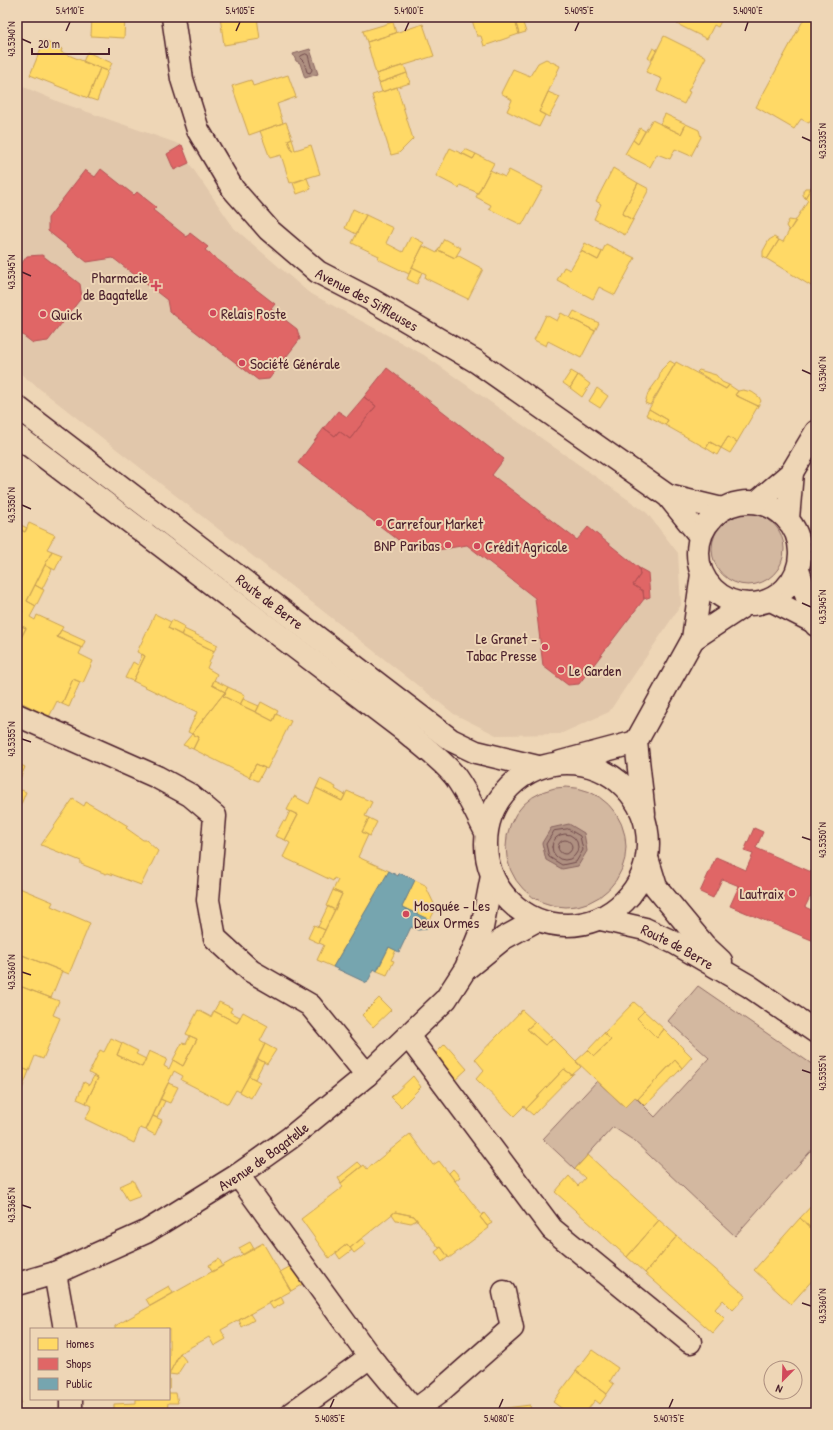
<svg xmlns="http://www.w3.org/2000/svg" width="833" height="1430" font-family="'Patrick Hand',sans-serif">
  <style>
    .built { fill: #e1c7ab }
    .green { fill: #d3b8a0; stroke: #8e6c66 }
    .water { fill: #af9081; stroke: #87635f }
    .homes { fill: #ffd966; stroke: #c9a154 }
    .shops { fill: #e06666; stroke: #b35154 }
    .public { fill: #76a5af; stroke: #697d87 }
    .lines { fill: none; stroke-linecap: round; stroke-linejoin: round }
    .shore { stroke: #724c4d; stroke-width: 1 }
    .minor-casing { stroke: #4a1f2b; stroke-width: 25 }
    .major-casing { stroke: #4a1f2b; stroke-width: 25 }
    .minor { stroke: #eed6b6; stroke-width: 22 }
    .major { stroke: #eed6b6; stroke-width: 22 }
    .ticks { fill: none; stroke: #4a1f2b; stroke-width: 1.5 }
    .poi-dot { fill: #d1495b; stroke: #eed6b6; stroke-width: 1.5 }
    .labels { text-anchor: middle; dominant-baseline: central; stroke-width: 4; stroke-linejoin: round; paint-order: stroke }
    .poi-label { font-size: 15px; fill: #4a1f2b; stroke: #eed6b6; text-anchor: start }
    .street-label { font-size: 15px; fill: #4a1f2b; stroke: #eed6b6 }
    .neatline { fill: none; stroke: #4a1f2b; stroke-width: 1.5 }
    .ticks-label { font-size: 10px; text-anchor: middle; fill: #4a1f2b }
  </style>
  <rect width="100%" height="100%" fill="#eed6b6"/>
  <filter id="ink" filterUnits="userSpaceOnUse"><feTurbulence type="fractalNoise" baseFrequency=".025" numOctaves="2"/><feDisplacementMap in="SourceGraphic" scale="8" xChannelSelector="R" yChannelSelector="G"/><feConvolveMatrix kernelMatrix="1 2 1 2 8 2 1 2 1" color-interpolation-filters="sRGB"/></filter>
  <g filter="url(#ink)">
    <!-- built -->
    <path class="built" d="M 17,84 L 59,102 L 182,145 L 189,163 L 234,228 L 308,292 L 424,355 L 647,513 L 678,553 L 681,605 L 609,712 L 560,734 L 496,735 L 454,714 L 17,371 Z"/>
    <!-- green -->
    <path class="green" d="M712 549a36 36 0 1 1 72 0a36 36 0 1 1-72 0Z
      M506 847a60 60 0 1 1 120 0a60 60 0 1 1-120 0Z
      M 698,986 L 816,1067 L 816,1145 L 735,1236 L 633,1140 L 613,1127 L 575,1169 L 543,1139 L 597,1081 L 625,1107 L 635,1097 L 655,1117 L 709,1058 L 668,1021 Z"/>
    <!-- water -->
    <path class="water" d="M 310,49 L 318,74 L 305,78 L 300,63 L 296,61 L 293,54 Z
      M 569,824 L 584,833 L 587,851 L 578,866 L 562,869 L 546,860 L 542,843 L 551,828 Z"/>
    <!-- homes -->
    <path class="homes" d="M 92,17 L 125,17 L 124,38 L 91,36 Z
      M 220,17 L 257,17 L 260,39 L 224,45 Z
      M 471,17 L 498,17 L 499,20 L 506,17 L 514,17 L 519,34 L 484,46 L 481,36 L 477,36 Z
      M 514,17 L 521,17 L 526,32 L 519,34 Z
      M 680,17 L 723,17 L 718,27 L 714,25 L 707,39 L 677,24 Z
      M 805,17 L 816,17 L 816,116 L 814,115 L 809,123 L 801,119 L 794,129 L 756,107 Z
      M 393,22 L 396,33 L 367,42 L 363,31 Z
      M 423,24 L 434,56 L 376,74 L 367,42 Z
      M 664,36 L 706,57 L 688,91 L 690,92 L 684,104 L 657,91 L 662,79 L 646,72 Z
      M 44,41 L 62,49 L 61,52 L 100,68 L 88,98 L 30,75 Z
      M 653,48 L 657,50 L 651,60 L 648,58 Z
      M 87,52 L 112,63 L 108,71 L 83,62 Z
      M 546,59 L 560,66 L 539,112 L 545,115 L 539,127 L 507,111 L 512,100 L 501,93 L 513,69 L 530,76 L 538,63 Z
      M 404,65 L 407,73 L 379,83 L 376,74 Z
      M 100,68 L 108,71 L 97,101 L 88,98 Z
      M 407,73 L 410,83 L 382,92 L 379,83 Z
      M 288,75 L 296,97 L 277,104 L 283,123 L 249,135 L 232,86 L 251,80 L 253,86 Z
      M 397,87 L 413,139 L 399,153 L 391,155 L 372,95 Z
      M 548,92 L 560,97 L 549,117 L 539,112 Z
      M 665,114 L 686,124 L 681,134 L 660,124 Z
      M 652,120 L 681,134 L 686,124 L 699,130 L 701,137 L 691,156 L 675,149 L 670,159 L 657,154 L 650,167 L 625,154 L 633,140 L 638,144 Z
      M 286,122 L 292,138 L 288,140 L 292,151 L 311,145 L 320,174 L 290,183 L 281,155 L 270,158 L 260,131 Z
      M 640,128 L 645,131 L 638,144 L 633,140 Z
      M 292,138 L 295,150 L 292,151 L 288,140 Z
      M 450,148 L 473,159 L 476,154 L 494,163 L 478,193 L 460,185 L 459,188 L 436,176 Z
      M 465,149 L 476,154 L 473,159 L 462,153 Z
      M 613,168 L 638,183 L 622,214 L 633,220 L 625,235 L 594,219 L 601,204 L 596,201 Z
      M 490,170 L 505,177 L 509,170 L 543,187 L 522,225 L 489,209 L 491,205 L 476,197 Z
      M 307,178 L 311,189 L 297,194 L 293,183 Z
      M 816,179 L 816,289 L 767,259 L 779,240 L 783,242 L 789,231 L 808,200 L 805,198 Z
      M 638,183 L 649,189 L 633,220 L 622,214 Z
      M 805,188 L 811,188 L 805,198 L 803,195 L 803,191 Z
      M 353,209 L 366,215 L 356,234 L 345,228 Z
      M 366,215 L 393,228 L 386,243 L 403,252 L 411,236 L 424,243 L 409,274 L 378,259 L 379,256 L 352,243 Z
      M 789,220 L 796,221 L 789,231 L 786,226 Z
      M 774,237 L 779,240 L 767,259 L 763,257 L 763,251 L 769,240 Z
      M 444,239 L 461,248 L 455,258 L 438,250 Z
      M 585,243 L 602,252 L 598,260 L 581,251 Z
      M 606,244 L 635,258 L 615,295 L 599,287 L 593,299 L 557,280 L 564,267 L 570,270 L 581,251 L 598,260 Z
      M 423,246 L 437,253 L 438,250 L 455,258 L 457,255 L 483,269 L 468,299 L 425,278 L 426,274 L 412,267 Z
      M 412,267 L 422,272 L 417,284 L 407,279 Z
      M 574,311 L 599,323 L 595,331 L 570,318 Z
      M 561,313 L 595,331 L 581,358 L 548,341 L 546,346 L 534,340 L 546,315 L 557,321 Z
      M 670,361 L 675,364 L 650,405 L 645,403 L 648,393 L 659,378 L 661,370 Z
      M 676,362 L 726,389 L 729,385 L 738,391 L 735,395 L 758,406 L 737,442 L 728,437 L 721,448 L 710,442 L 706,448 L 665,425 L 668,420 L 649,409 Z
      M 699,370 L 716,375 L 722,382 L 729,385 L 726,389 L 697,372 Z
      M 571,371 L 578,375 L 570,388 L 563,383 Z
      M 578,375 L 590,384 L 582,397 L 570,388 Z
      M 597,388 L 608,396 L 600,408 L 589,401 Z
      M 743,390 L 752,392 L 759,397 L 761,401 L 758,406 L 735,395 L 738,391 Z
      M 649,409 L 668,420 L 665,425 L 646,415 Z
      M 728,437 L 737,442 L 730,453 L 721,448 Z
      M 710,442 L 721,448 L 717,455 L 706,448 Z
      M 17,523 L 27,528 L 25,532 L 17,528 Z
      M 29,523 L 55,535 L 47,549 L 52,551 L 27,601 L 36,606 L 30,617 L 35,620 L 37,615 L 63,627 L 57,637 L 82,648 L 79,654 L 93,661 L 83,683 L 73,679 L 62,704 L 57,701 L 49,717 L 17,700 L 17,645 L 26,628 L 17,624 L 23,611 L 18,608 L 17,611 L 17,528 L 25,532 Z
      M 52,551 L 62,555 L 55,570 L 45,565 Z
      M 45,565 L 52,569 L 42,589 L 35,585 Z
      M 35,585 L 44,590 L 36,606 L 27,601 Z
      M 155,614 L 171,622 L 168,628 L 214,651 L 207,668 L 217,674 L 212,685 L 225,692 L 192,734 L 188,732 L 197,712 L 133,681 L 145,656 L 137,652 Z
      M 172,620 L 185,627 L 181,635 L 168,628 Z
      M 17,624 L 26,628 L 19,642 L 17,641 Z
      M 184,629 L 218,645 L 214,651 L 181,635 Z
      M 61,630 L 85,641 L 82,648 L 57,637 Z
      M 142,654 L 145,656 L 133,681 L 125,678 L 133,662 L 138,665 Z
      M 73,679 L 80,682 L 69,707 L 62,704 Z
      M 214,680 L 228,687 L 225,692 L 212,685 Z
      M 228,687 L 245,695 L 240,705 L 223,696 Z
      M 225,692 L 226,693 L 223,696 L 273,721 L 276,714 L 291,721 L 267,769 L 256,764 L 249,777 L 193,749 L 199,737 L 192,734 Z
      M 243,699 L 259,706 L 256,712 L 240,705 Z
      M 261,702 L 278,711 L 273,721 L 256,712 Z
      M 192,734 L 199,737 L 193,749 L 183,745 Z
      M 17,763 L 25,767 L 17,786 Z
      M 256,764 L 265,768 L 258,781 L 249,777 Z
      M 320,779 L 336,787 L 335,789 L 345,795 L 342,801 L 316,788 Z
      M 17,788 L 26,792 L 17,814 Z
      M 316,788 L 342,801 L 347,791 L 372,802 L 365,816 L 369,818 L 362,832 L 368,835 L 358,857 L 389,871 L 333,967 L 317,960 L 324,945 L 319,943 L 342,894 L 333,890 L 338,880 L 334,878 L 333,881 L 283,857 L 290,843 L 285,840 L 298,815 L 287,810 L 294,796 L 309,804 Z
      M 73,799 L 84,806 L 86,802 L 105,813 L 105,812 L 128,826 L 126,828 L 143,840 L 146,840 L 158,851 L 141,885 L 108,873 L 106,874 L 81,864 L 81,861 L 41,845 Z
      M 290,811 L 298,815 L 285,840 L 275,836 L 283,821 L 285,822 Z
      M 369,818 L 377,822 L 370,836 L 362,832 Z
      M 415,880 L 425,885 L 436,908 L 430,920 L 402,907 Z
      M 17,887 L 53,902 L 51,906 L 90,923 L 69,974 L 17,953 Z
      M 333,890 L 342,894 L 335,910 L 326,906 Z
      M 328,906 L 335,910 L 325,930 L 318,927 Z
      M 314,925 L 325,930 L 319,943 L 308,938 Z
      M 389,947 L 396,950 L 391,960 L 394,961 L 387,975 L 377,971 Z
      M 20,954 L 62,971 L 51,998 L 17,985 L 17,962 Z
      M 17,985 L 59,1001 L 53,1015 L 60,1018 L 43,1059 L 35,1056 L 29,1071 L 17,1066 Z
      M 379,998 L 391,1010 L 373,1027 L 362,1015 Z
      M 219,1002 L 232,1008 L 230,1012 L 240,1017 L 237,1023 L 214,1011 Z
      M 634,1002 L 644,1011 L 637,1018 L 657,1038 L 664,1029 L 692,1057 L 682,1068 L 675,1060 L 638,1099 L 635,1097 L 625,1107 L 576,1061 L 588,1050 L 594,1056 L 611,1040 L 604,1033 Z
      M 198,1010 L 211,1017 L 214,1011 L 237,1023 L 243,1012 L 268,1026 L 260,1041 L 265,1044 L 240,1092 L 236,1090 L 228,1104 L 181,1080 L 183,1076 L 174,1071 L 146,1130 L 140,1128 L 134,1143 L 85,1119 L 92,1106 L 86,1103 L 98,1078 L 89,1073 L 100,1050 L 104,1052 L 111,1038 L 122,1043 L 117,1055 L 142,1067 L 149,1051 L 167,1059 L 164,1066 L 169,1069 L 173,1060 L 183,1066 L 197,1039 L 186,1034 Z
      M 522,1010 L 535,1022 L 527,1029 L 545,1045 L 553,1039 L 581,1067 L 572,1075 L 564,1069 L 526,1109 L 524,1106 L 514,1116 L 476,1079 L 484,1070 L 475,1059 Z
      M 644,1011 L 664,1029 L 657,1038 L 637,1018 Z
      M 535,1022 L 553,1039 L 545,1045 L 527,1029 Z
      M 604,1033 L 611,1040 L 594,1056 L 588,1050 Z
      M 190,1036 L 197,1039 L 183,1066 L 173,1060 L 182,1043 L 186,1044 Z
      M 122,1043 L 138,1051 L 136,1054 L 146,1059 L 142,1067 L 117,1055 Z
      M 265,1044 L 276,1050 L 267,1064 L 258,1059 Z
      M 445,1044 L 467,1069 L 453,1082 L 432,1057 Z
      M 258,1059 L 264,1062 L 255,1079 L 249,1076 Z
      M 675,1060 L 682,1068 L 645,1106 L 638,1099 Z
      M 17,1066 L 29,1071 L 20,1094 L 17,1092 Z
      M 564,1069 L 572,1075 L 533,1115 L 526,1109 Z
      M 94,1076 L 98,1078 L 86,1103 L 77,1099 L 84,1082 L 89,1085 Z
      M 249,1076 L 260,1082 L 251,1098 L 240,1092 Z
      M 413,1076 L 421,1087 L 401,1107 L 391,1097 Z
      M 168,1083 L 178,1087 L 170,1103 L 160,1099 Z
      M 160,1099 L 165,1101 L 157,1118 L 153,1116 Z
      M 153,1116 L 162,1120 L 155,1135 L 146,1130 Z
      M 410,1134 L 433,1165 L 439,1161 L 482,1215 L 480,1217 L 489,1228 L 449,1258 L 441,1247 L 439,1248 L 414,1216 L 395,1212 L 350,1248 L 347,1244 L 329,1258 L 301,1219 L 343,1187 L 340,1183 L 341,1183 L 364,1165 L 367,1169 Z
      M 588,1155 L 659,1220 L 627,1257 L 555,1192 L 569,1176 L 578,1186 L 585,1178 L 575,1169 Z
      M 358,1162 L 362,1166 L 341,1183 L 338,1178 Z
      M 453,1169 L 460,1177 L 455,1181 L 449,1173 Z
      M 133,1180 L 141,1196 L 128,1201 L 120,1186 Z
      M 815,1202 L 816,1203 L 816,1233 L 800,1218 Z
      M 395,1212 L 414,1216 L 417,1220 L 411,1223 L 396,1220 L 392,1214 Z
      M 484,1213 L 492,1223 L 487,1226 L 480,1217 Z
      M 800,1218 L 816,1233 L 816,1276 L 791,1304 L 754,1270 Z
      M 659,1220 L 677,1236 L 645,1273 L 627,1257 Z
      M 677,1236 L 746,1296 L 733,1310 L 723,1300 L 715,1309 L 725,1319 L 713,1333 L 645,1273 Z
      M 362,1238 L 366,1244 L 354,1253 L 350,1248 Z
      M 250,1242 L 254,1249 L 243,1255 L 239,1248 Z
      M 263,1243 L 291,1291 L 221,1330 L 226,1339 L 214,1346 L 209,1337 L 180,1353 L 169,1374 L 169,1390 L 169,1329 L 115,1329 L 115,1326 Z
      M 347,1244 L 352,1250 L 340,1259 L 336,1253 Z
      M 441,1247 L 448,1257 L 442,1262 L 435,1252 Z
      M 219,1259 L 223,1266 L 212,1272 L 209,1265 Z
      M 293,1265 L 306,1282 L 291,1291 L 280,1272 Z
      M 169,1286 L 173,1293 L 150,1306 L 146,1299 Z
      M 281,1297 L 284,1303 L 273,1309 L 269,1303 Z
      M 250,1314 L 254,1320 L 242,1327 L 239,1320 Z
      M 592,1350 L 618,1368 L 610,1381 L 614,1384 L 607,1394 L 576,1371 Z
      M 180,1353 L 186,1361 L 177,1375 L 169,1374 Z
      M 22,1360 L 18,1381 L 17,1381 L 17,1361 Z
      M 22,1366 L 22,1390 L 17,1390 L 17,1381 L 18,1381 Z
      M 576,1371 L 607,1394 L 600,1404 L 595,1400 L 586,1412 L 584,1411 L 582,1413 L 568,1413 L 553,1402 Z
      M 17,1390 L 19,1390 L 21,1403 L 17,1403 Z
      M 169,1393 L 176,1393 L 178,1403 L 168,1403 L 167,1413 L 114,1413 L 114,1404 L 136,1403 L 136,1399 L 169,1399 Z
      M 530,1405 L 531,1413 L 499,1413 L 498,1409 Z"/>
    <!-- shops -->
    <path class="shops" d="M 17,137 L 23,140 L 17,153 Z
      M 182,145 L 189,163 L 174,170 L 167,154 Z
      M 101,169 L 134,195 L 137,192 L 156,207 L 153,210 L 187,237 L 190,233 L 208,247 L 205,250 L 275,304 L 271,309 L 297,329 L 300,339 L 269,379 L 258,380 L 169,311 L 167,300 L 113,258 L 87,262 L 48,231 L 48,218 L 85,170 L 95,177 Z
      M 42,255 L 80,284 L 82,297 L 48,341 L 33,343 L 17,331 L 17,270 L 27,256 Z
      M 387,368 L 504,459 L 492,475 L 577,540 L 588,527 L 639,568 L 640,575 L 633,585 L 643,591 L 644,599 L 579,684 L 568,685 L 543,666 L 535,598 L 467,545 L 432,551 L 427,547 L 410,549 L 298,463 L 324,428 L 335,436 L 339,431 L 350,439 L 376,406 L 364,397 Z
      M 364,397 L 376,406 L 350,439 L 339,431 L 335,436 L 324,428 L 338,411 L 347,417 Z
      M 639,568 L 648,573 L 650,597 L 644,599 L 643,591 L 633,585 L 640,575 Z
      M 754,828 L 763,832 L 756,848 L 816,874 L 816,899 L 810,897 L 805,907 L 816,912 L 816,937 L 814,941 L 730,906 L 739,886 L 722,879 L 713,898 L 700,892 L 716,857 L 746,870 L 753,854 L 744,851 Z"/>
    <!-- public -->
    <path class="public" d="M 389,871 L 398,876 L 399,873 L 415,880 L 402,907 L 430,920 L 426,929 L 418,930 L 411,927 L 399,952 L 389,947 L 377,971 L 374,969 L 367,983 L 333,967 Z"/>
    <g class="lines">
      <!-- shore -->
      <path class="shore" d="M 306,54 L 308,55 L 312,70 L 310,73 L 307,72 L 304,62 L 300,58 L 301,56 Z
        M 568,829 L 580,836 L 583,850 L 576,862 L 562,865 L 549,857 L 546,844 L 554,831 Z
        M552 847a13 13 0 1 1 26 0a13 13 0 1 1-26 0Z
        M558 847a7 7 0 1 1 14 0a7 7 0 1 1-14 0Z"/>
      <defs>
        <g id="minor">
          <path id="s1" d="M 173,17 L 182,79 L 198,130 L 233,189 L 269,230 L 318,272 L 370,299 L 477,362 L 668,496 L 700,536"/>
          <path d="M 668,496 L 722,509"/>
          <circle cx="749" cy="553" r="51"/>
          <path d="M 757,502 L 792,472 L 816,432"/>
          <path d="M 788,519 L 792,472"/>
          <path d="M 798,570 L 816,625"/>
          <path d="M 771,600 L 814,622"/>
          <path d="M 693,639 L 746,604"/>
          <path d="M 17,715 L 157,777 L 190,795 L 215,816 L 208,900 L 215,938 L 251,971 L 310,1005 L 367,1075"/>
          <path d="M 561,762 L 636,742"/>
          <path d="M 644,814 L 636,742 L 693,639 L 702,574"/>
          <path d="M 467,968 L 504,938 L 537,920"/>
          <path d="M 408,1036 L 552,1229 L 690,1342"/>
          <path d="M 238,1175 L 370,1357 L 292,1413"/>
          <path d="M 55,1273 L 65,1329"/>
          <path id="s2" d="M 17,1284 L 55,1273 L 146,1232 L 238,1175 L 290,1138 L 367,1075 L 446,999 L 466,968 L 482,928 L 492,876"/>
          <path d="M 370,1357 L 414,1410"/>
          <path d="M 71,1399 L 71,1413"/>
          <path d="M 411,1413 L 437,1394 L 512,1328 L 504,1292"/>
        </g>
        <g id="major">
          <path id="s3" d="M 17,407 L 451,740 L 476,752 L 538,767"/>
          <path d="M 17,436 L 405,731 C 421,745 440,758 454,775 C 467,792 476,813 486,832"/>
          <circle cx="567" cy="844" r="81"/>
          <path d="M 648,861 L 656,887 L 704,945 L 721,961"/>
          <path id="s4" d="M 601,919 L 645,929 L 675,943 L 749,986 L 816,1032"/>
        </g>
      </defs>
      <!-- minor casing -->
      <use href="#minor" class="minor-casing"/>
      <!-- major casing -->
      <use href="#major" class="major-casing"/>
      <!-- minor -->
      <use href="#minor" class="minor"/>
      <!-- major -->
      <use href="#major" class="major"/>
    </g>
  </g>
  <!-- ticks -->
  <path class="ticks" d="M 66,31 L 70,22M 236,31 L 240,22M 405,31 L 409,22M 575,31 L 579,22M 745,31 L 748,22M 22,39 L 31,43M 802,137 L 811,141M 22,272 L 31,276M 802,370 L 811,374M 22,505 L 31,509M 802,603 L 811,607M 22,739 L 31,742M 802,837 L 811,840M 22,972 L 31,975M 802,1070 L 811,1073M 22,1205 L 31,1208M 802,1303 L 811,1306M 330,1408 L 334,1399M 499,1408 L 503,1399M 669,1408 L 673,1399"/>
  <!-- markers -->
  <g class="poi-dot">
    <path d="M154 280h4v4h4v4h-4v4h-4v-4h-4v-4h4z"/>
    <circle cx="213" cy="313" r="4"/>
    <circle cx="43" cy="314" r="4"/>
    <circle cx="242" cy="363" r="4"/>
    <circle cx="379" cy="523" r="4"/>
    <circle cx="448" cy="545" r="4"/>
    <circle cx="477" cy="546" r="4"/>
    <circle cx="545" cy="647" r="4"/>
    <circle cx="561" cy="670" r="4"/>
    <circle cx="792" cy="893" r="4"/>
    <circle cx="406" cy="914" r="4"/>
  </g>
  <g class="labels">
    <!-- poi labels -->
    <g class="poi-label">
      <text x="148" y="277" text-anchor="end">Pharmacie<tspan x="148" dy="17">de Bagatelle</tspan></text>
      <text x="221" y="313">Relais Poste</text>
      <text x="51" y="314">Quick</text>
      <text x="250" y="363">Société Générale</text>
      <text x="387" y="523">Carrefour Market</text>
      <text x="440" y="545" text-anchor="end">BNP Paribas</text>
      <text x="485" y="546">Crédit Agricole</text>
      <text x="537" y="638" text-anchor="end">Le Granet -<tspan x="537" dy="17">Tabac Presse</tspan></text>
      <text x="569" y="670">Le Garden</text>
      <text x="784" y="893" text-anchor="end">Lautraix</text>
      <text x="414" y="905">Mosquée - Les<tspan x="414" dy="17">Deux Ormes</tspan></text>
    </g>
    <!-- street labels -->
    <g class="street-label">
      <text stroke="none"><textPath href="#s1" startOffset="360">Avenue des Siffleuses</textPath></text>
      <text stroke="none"><textPath href="#s3" startOffset="319">Route de Berre</textPath></text>
      <text stroke="none"><textPath href="#s4" startOffset="82">Route de Berre</textPath></text>
      <text stroke="none"><textPath href="#s2" startOffset="279">Avenue de Bagatelle</textPath></text>
    </g>
  </g>
  <!-- margin -->
  <rect width="833" height="1430" fill="none" stroke="#eed6b6" stroke-width="44"/>
  <!-- legend -->
  <rect x="30" y="1328" width="140" height="72" fill="#eed6b6" stroke="#ac8d7e"/>
  <rect x="38" y="1338" width="20" height="12" fill="#ffd966" stroke="#ac8d7e"/>
  <text x="66" y="1348" font-size="12" fill="#4a1f2b">Homes</text>
  <rect x="38" y="1358" width="20" height="12" fill="#e06666" stroke="#ac8d7e"/>
  <text x="66" y="1368" font-size="12" fill="#4a1f2b">Shops</text>
  <rect x="38" y="1378" width="20" height="12" fill="#76a5af" stroke="#ac8d7e"/>
  <text x="66" y="1388" font-size="12" fill="#4a1f2b">Public</text>
  <!-- north arrow -->
  <g transform="translate(783 1380) rotate(203)"><circle r="19" fill="#eed6b6" stroke="#ac8d7e"/>
  <path d="M0-3L7 15L0 10L-7 15Z" fill="#d1495b"/>
  <text y="-6" font-size="11" font-weight="bold" text-anchor="middle" fill="#4a1f2b">N</text>
  </g>
  <!-- scale -->
  <path d="M32 48v6h77v-6" fill="none" stroke="#4a1f2b" stroke-width="2"/>
  <text x="38" y="48" font-size="12" fill="#4a1f2b" stroke="#eed6b6" stroke-width="3" paint-order="stroke">20 m</text>
  <rect x="22" y="22" width="789" height="1386" class="neatline"/>
  <g class="ticks-label">
    <text x="70" y="14">5.4110°E</text>
    <text x="240" y="14">5.4105°E</text>
    <text x="409" y="14">5.4100°E</text>
    <text x="579" y="14">5.4095°E</text>
    <text x="748" y="14">5.4090°E</text>
    <text transform="translate(11 39) rotate(-90)" y="4">43.5340°N</text>
    <text transform="translate(822 141) rotate(-90)" y="4">43.5335°N</text>
    <text transform="translate(11 272) rotate(-90)" y="4">43.5345°N</text>
    <text transform="translate(822 374) rotate(-90)" y="4">43.5340°N</text>
    <text transform="translate(11 505) rotate(-90)" y="4">43.5350°N</text>
    <text transform="translate(822 607) rotate(-90)" y="4">43.5345°N</text>
    <text transform="translate(11 739) rotate(-90)" y="4">43.5355°N</text>
    <text transform="translate(822 840) rotate(-90)" y="4">43.5350°N</text>
    <text transform="translate(11 972) rotate(-90)" y="4">43.5360°N</text>
    <text transform="translate(822 1073) rotate(-90)" y="4">43.5355°N</text>
    <text transform="translate(11 1205) rotate(-90)" y="4">43.5365°N</text>
    <text transform="translate(822 1306) rotate(-90)" y="4">43.5360°N</text>
    <text x="330" y="1422">5.4085°E</text>
    <text x="499" y="1422">5.4080°E</text>
    <text x="669" y="1422">5.4075°E</text>
  </g>
</svg>
